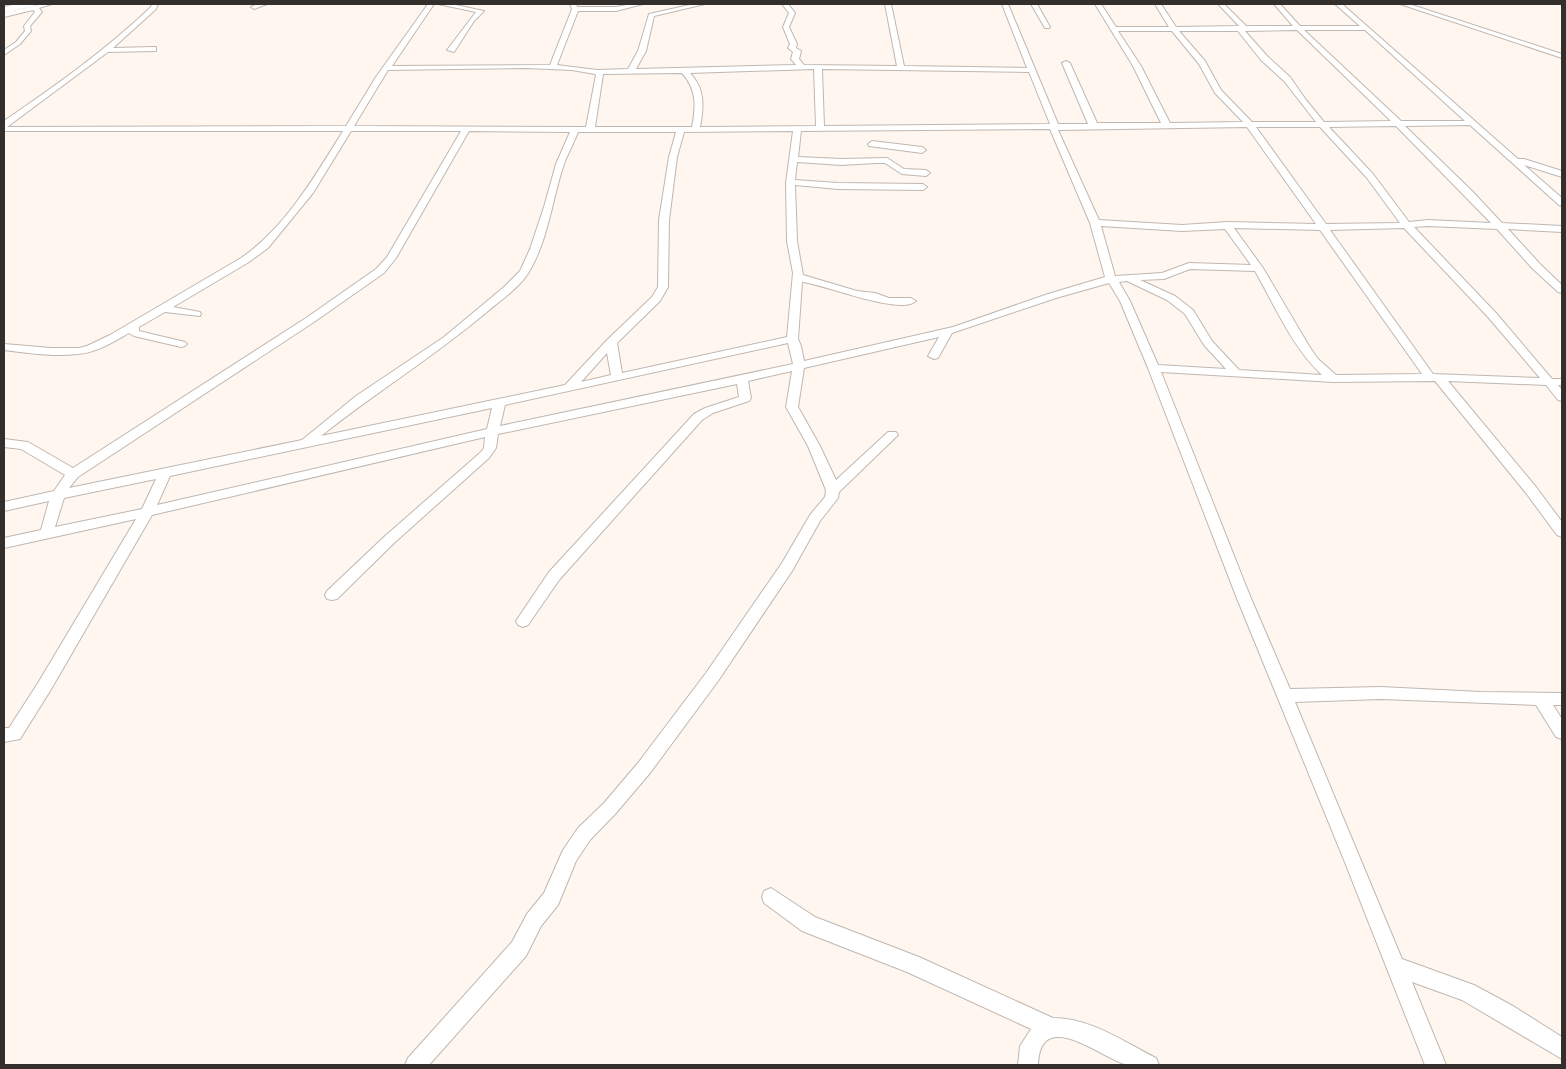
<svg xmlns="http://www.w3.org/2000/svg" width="1566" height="1069" font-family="'Fira Sans Condensed',sans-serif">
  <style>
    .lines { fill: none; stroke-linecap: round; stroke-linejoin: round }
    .minor-casing { stroke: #bfb7b1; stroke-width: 2 }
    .trunk-casing { stroke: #bfb7b1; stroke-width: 2 }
    .minor { fill: #fff; fill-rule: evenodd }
    .trunk { fill: #fff; fill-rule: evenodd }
  </style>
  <rect width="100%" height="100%" fill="#fff7ef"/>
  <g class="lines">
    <defs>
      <path id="minor" d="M 42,4 L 52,4 L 39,8 L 42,12 L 30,26 L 31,31 L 20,44 L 4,55 L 4,50 L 16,42 L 25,31 L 24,26 L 35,12 L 33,10 L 4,17 L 4,13 Z
        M 152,4 L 158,4 L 156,9 L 113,48 L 153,47 L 156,47 L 156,51 L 108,52 L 7,127 L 346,126 L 376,77 L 428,4 L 434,4 L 392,66 L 550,65 L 572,9 L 570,4 L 576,4 L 577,7 L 616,7 L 632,4 L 643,4 L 616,11 L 578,11 L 557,65 L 597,70 L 628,69 L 638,51 L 649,14 L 694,4 L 705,4 L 654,16 L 646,51 L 636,69 L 796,65 L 791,59 L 793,52 L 788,48 L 790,44 L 783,27 L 789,13 L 782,4 L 788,4 L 795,13 L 789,27 L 797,44 L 796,48 L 801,51 L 799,59 L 804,65 L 897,66 L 885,4 L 891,4 L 904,66 L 1027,68 L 1002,4 L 1008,4 L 1058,124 L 1088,124 L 1062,63 L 1066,61 L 1070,63 L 1097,123 L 1161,123 L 1133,66 L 1095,4 L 1101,4 L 1116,27 L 1169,27 L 1155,4 L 1161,4 L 1176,27 L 1239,26 L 1218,4 L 1224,4 L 1246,26 L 1293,26 L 1274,4 L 1280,4 L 1300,26 L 1360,26 L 1335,4 L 1342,4 L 1518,159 L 1524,159 L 1562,171 L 1562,177 L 1524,165 L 1562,198 L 1562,206 L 1559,205 L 1470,125 L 1405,126 L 1472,191 L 1502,223 L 1562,226 L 1562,232 L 1508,229 L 1540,264 L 1562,285 L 1562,293 L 1558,292 L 1532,268 L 1497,229 L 1428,226 L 1414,227 L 1496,313 L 1552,379 L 1562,379 L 1562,385 L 1558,385 L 1562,390 L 1562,401 L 1558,400 L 1546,385 L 1448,381 L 1536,487 L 1562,522 L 1562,537 L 1557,535 L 1526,493 L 1435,381 L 1333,382 L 1161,372 L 1250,596 L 1290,689 L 1381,687 L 1481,692 L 1562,693 L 1562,705 L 1553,705 L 1562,719 L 1562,739 L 1556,737 L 1536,705 L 1381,699 L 1295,702 L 1402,959 L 1474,985 L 1513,1006 L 1562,1037 L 1562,1059 L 1462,1000 L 1412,982 L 1446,1065 L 1425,1065 L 1344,860 L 1236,596 L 1148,368 L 1120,301 L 1109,283 L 1056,298 L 952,333 L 938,358 L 934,359 L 928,356 L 939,337 L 804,368 L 798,407 L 820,446 L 836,480 L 888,432 L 896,432 L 898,435 L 839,492 L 838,498 L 820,521 L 792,571 L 718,681 L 650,773 L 616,813 L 590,840 L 576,861 L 558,905 L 541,926 L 526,956 L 429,1065 L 405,1065 L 408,1058 L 512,942 L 527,914 L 544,893 L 563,850 L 578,828 L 604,803 L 638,763 L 706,673 L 782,563 L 810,515 L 825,497 L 826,490 L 808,446 L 786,407 L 792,371 L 748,381 L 751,398 L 749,401 L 713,413 L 702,420 L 559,580 L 528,625 L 523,627 L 518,625 L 516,621 L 549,572 L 694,414 L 705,408 L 739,397 L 737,384 L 498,434 L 496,448 L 489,458 L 394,543 L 337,599 L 332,600 L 327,599 L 325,595 L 327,591 L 384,537 L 481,452 L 484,448 L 485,437 L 152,515 L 50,691 L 20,739 L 4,742 L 4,728 L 9,728 L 38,683 L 136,519 L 4,548 L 4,538 L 41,530 L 49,501 L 4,511 L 4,502 L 54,491 L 65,475 L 21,449 L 4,447 L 4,439 L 28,442 L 73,468 L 306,318 L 376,269 L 387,257 L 461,131 L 351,131 L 313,193 L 268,248 L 249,262 L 173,307 L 200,312 L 201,314 L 200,316 L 165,312 L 139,327 L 139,331 L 185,342 L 187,344 L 185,346 L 181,347 L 134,336 L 129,333 C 113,342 96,353 78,354 C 54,357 28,353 4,350 L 4,344 L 51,348 L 79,348 L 87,346 L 110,335 L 241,258 C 286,227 315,176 343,131 L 4,131 L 4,121 C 55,86 106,50 151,7 ZM 1297,30 L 1391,121 L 1324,122 L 1306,100 L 1290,77 L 1267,56 L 1245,31 ZM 1304,30 L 1365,30 L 1465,121 L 1401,121 ZM 1118,31 L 1172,31 L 1199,64 L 1215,93 L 1243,122 L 1170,123 L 1141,66 ZM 1179,31 L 1238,31 L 1261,60 L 1284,81 L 1316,122 L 1252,122 L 1221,90 L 1205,61 ZM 526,68 L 572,70 L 595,74 L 596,75 L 586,127 L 354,126 L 388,70 ZM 814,69 L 816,126 L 700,127 C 704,106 705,89 690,73 ZM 822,69 L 1029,72 L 1050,124 L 824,126 ZM 682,73 C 697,90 696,106 692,127 L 595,127 L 603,74 ZM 1396,126 L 1491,223 L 1428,220 L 1409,222 L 1373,174 L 1329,127 ZM 1247,127 L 1316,224 L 1227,222 L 1182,225 L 1099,220 L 1058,130 ZM 1256,127 L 1320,127 L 1367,178 L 1400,223 L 1326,224 ZM 1050,129 L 1090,223 L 1105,277 L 1048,294 L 953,327 L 804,361 L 801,346 L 798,339 L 802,282 C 824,284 900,316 916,301 L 911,298 L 889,298 L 875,293 L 857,291 L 803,275 L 797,241 L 795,185 L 838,189 L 923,190 L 927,187 L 923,184 L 838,183 L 795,180 L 797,162 L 841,165 L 876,163 L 885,163 L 902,174 L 926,176 L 930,173 L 926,170 L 904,169 L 887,158 L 841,159 L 798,157 L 801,131 ZM 469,131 L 570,132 L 556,164 L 544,207 L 530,249 L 520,271 L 504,287 L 444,337 L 356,396 L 302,440 L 69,488 L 78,477 L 314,322 L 384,273 L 396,258 ZM 793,131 L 786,183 L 787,241 L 793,273 L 787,337 L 622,373 L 617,343 L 660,301 L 668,287 L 669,220 L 677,157 L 684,132 ZM 578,132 L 676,132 L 669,157 L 659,220 L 658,287 L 652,297 L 607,340 L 565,385 L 321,436 C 376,392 435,356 488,311 C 502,299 520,287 529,272 C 549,238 552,199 564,164 C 568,153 574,143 578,132 ZM 1101,226 L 1182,231 L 1225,229 L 1251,265 L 1189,263 L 1162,273 L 1115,276 ZM 1234,228 L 1320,230 L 1422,374 L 1336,375 L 1318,359 L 1309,346 L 1263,268 ZM 1404,228 L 1488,317 L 1540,378 L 1433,374 L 1330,230 ZM 1190,269 L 1255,271 C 1275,306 1292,347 1322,375 L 1239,370 L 1212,341 L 1193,310 L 1175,296 L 1140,280 L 1164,279 ZM 1127,281 L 1167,300 L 1185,314 L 1204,345 L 1226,369 L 1158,365 L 1130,301 L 1119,282 ZM 788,343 L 793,364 L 500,426 L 505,405 ZM 607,353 L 611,375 L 581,382 ZM 492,408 L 487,429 L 157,505 L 170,476 ZM 156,479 L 142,509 L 55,527 L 64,498 Z
        M 258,4 L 267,4 L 254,9 L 251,7 Z
        M 438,4 L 451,4 L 484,11 L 474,21 L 454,52 L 447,50 L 476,12 Z
        M 1031,4 L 1037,4 L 1050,27 L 1049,28 L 1045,28 Z
        M 1400,4 L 1409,4 L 1562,54 L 1562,58 Z
        M 872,141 L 922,147 L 926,150 L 922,153 L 869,146 L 868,144 Z
        M 771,888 L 815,917 L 919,957 L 1053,1018 C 1091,1018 1124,1042 1156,1058 L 1159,1065 C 1149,1065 1138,1067 1128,1065 C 1105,1061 1040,1004 1038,1065 L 1018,1065 L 1020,1046 L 1031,1029 L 907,972 L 802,931 L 764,903 L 762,897 L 764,891 Z"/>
      <path id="trunk" d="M 16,4 L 36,4 L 34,6 L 4,13 L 4,7 Z"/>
    </defs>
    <!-- minor casing -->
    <use href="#minor" class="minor-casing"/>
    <!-- trunk casing -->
    <use href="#trunk" class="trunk-casing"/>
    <!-- minor -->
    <use href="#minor" class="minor"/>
    <!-- trunk -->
    <use href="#trunk" class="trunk"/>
  </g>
  <!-- border -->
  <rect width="1566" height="1069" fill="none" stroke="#322f2d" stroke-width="10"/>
</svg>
